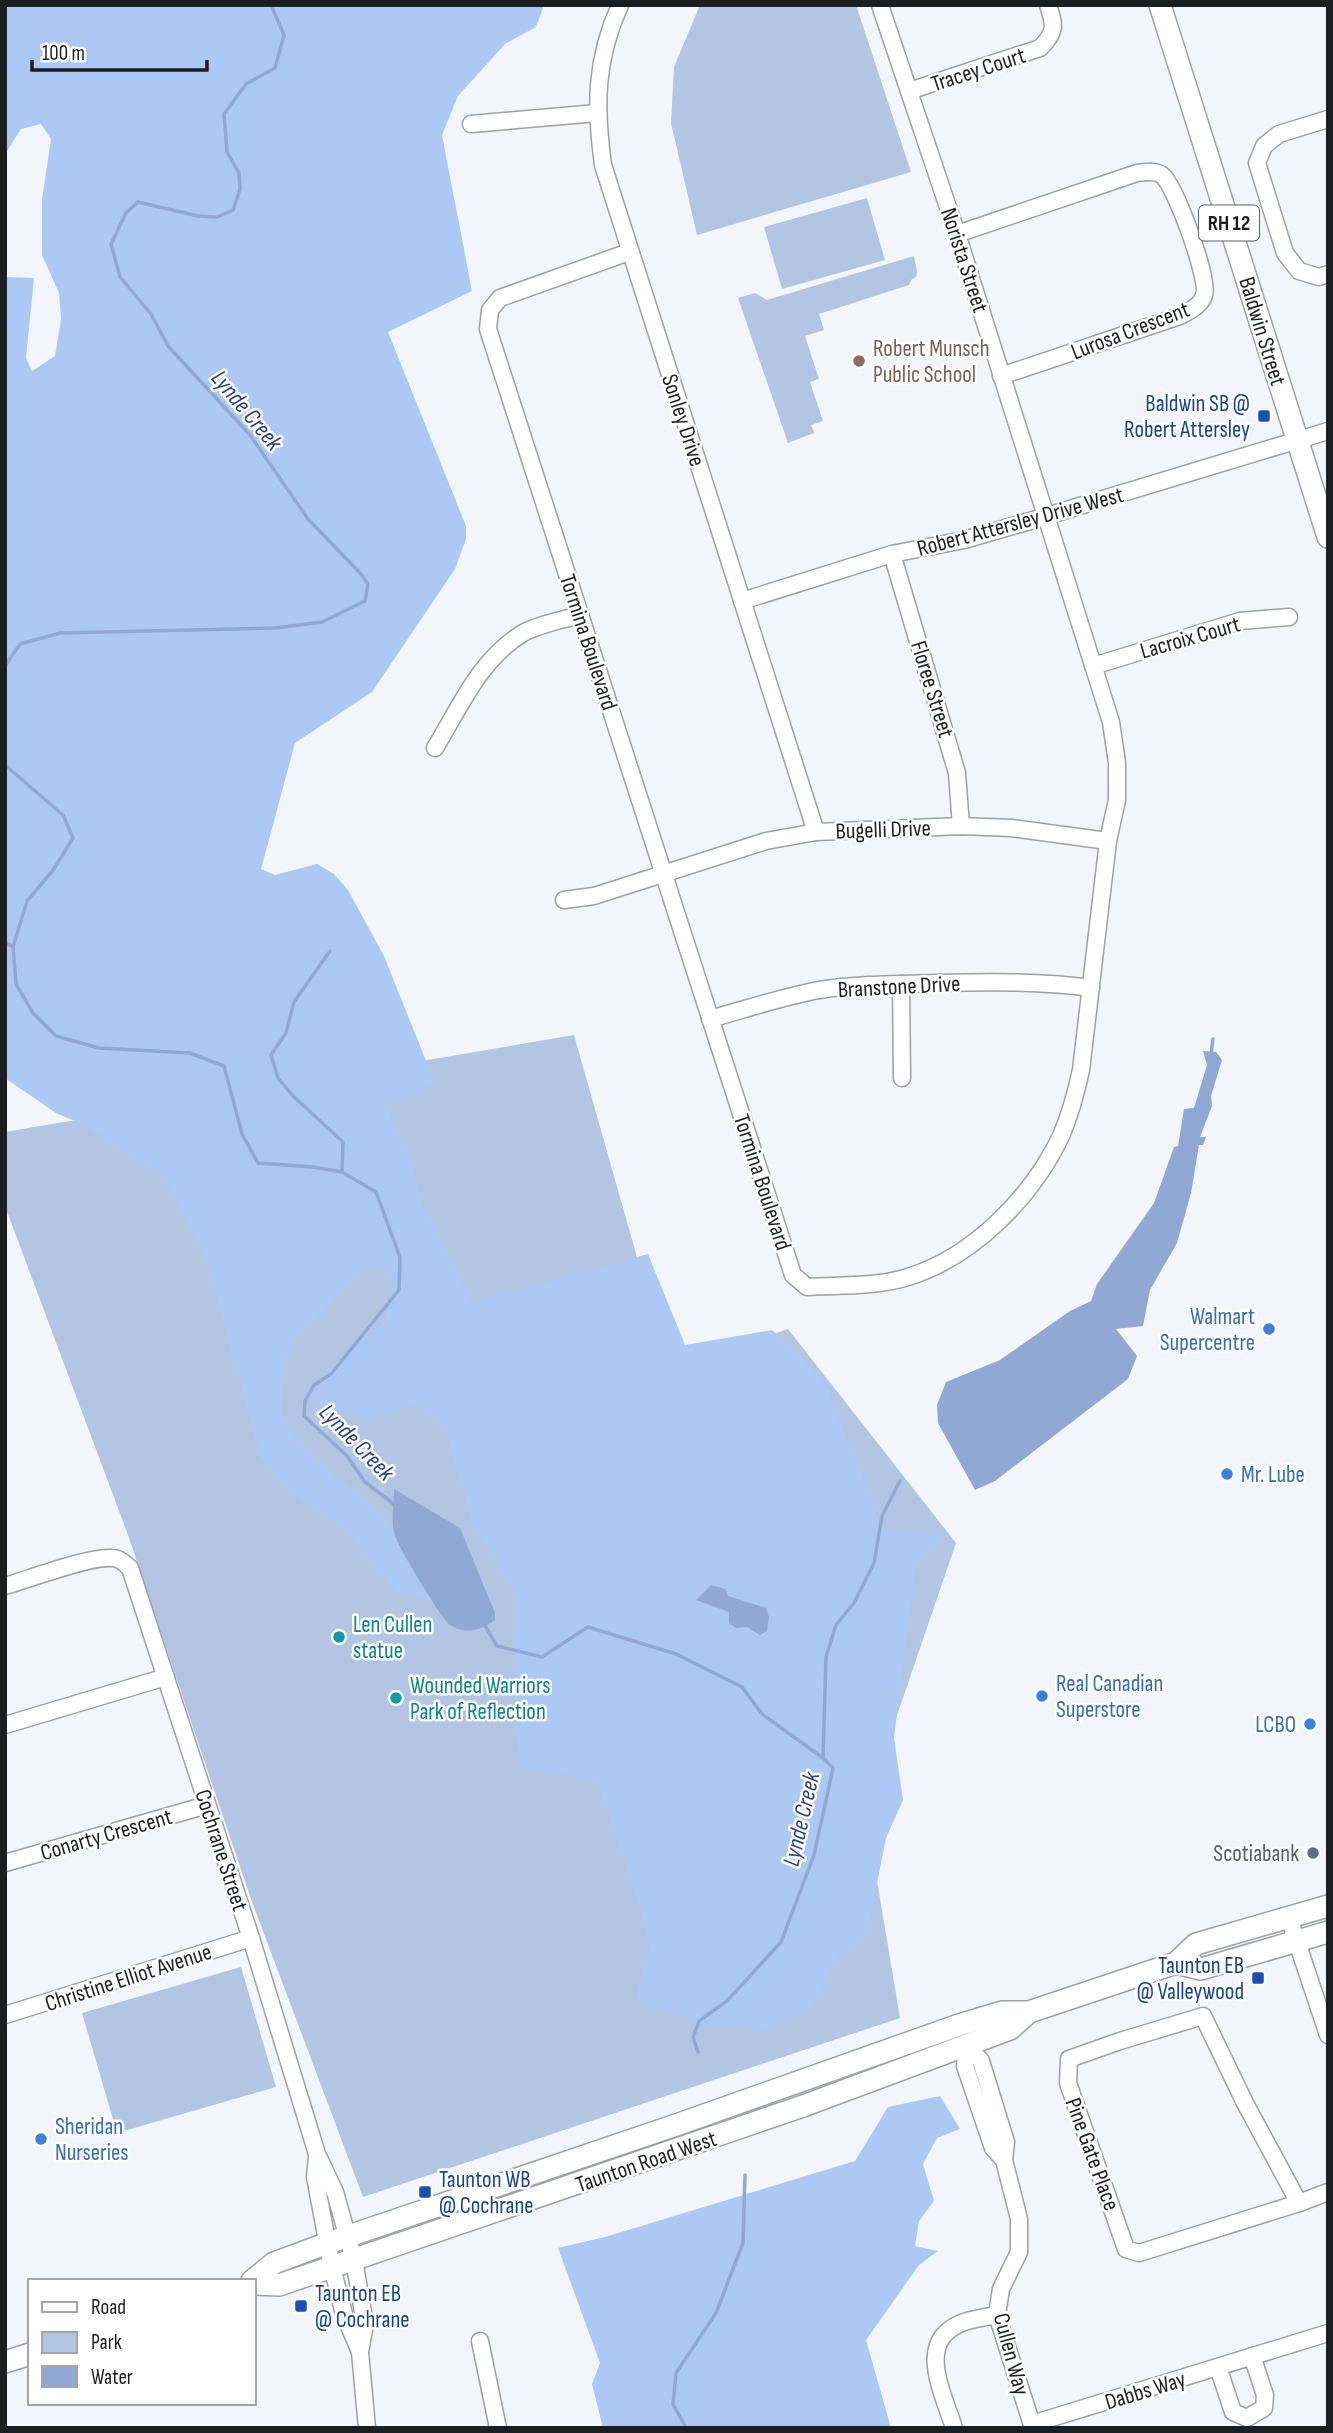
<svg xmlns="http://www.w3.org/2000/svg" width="1333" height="2433" viewBox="0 0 1333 2433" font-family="'Sofia Sans Condensed',sans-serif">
  <rect width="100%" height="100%" fill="#f2f5fa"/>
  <g fill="#b2c6e3">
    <polygon points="700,5 856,5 911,172 697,235 671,123 674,67"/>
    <polygon points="867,198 885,260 782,289 764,227"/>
    <polygon points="914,256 917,272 916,277 912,279 909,285 819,314 824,330 805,336 819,379 810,382 823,421 811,425 814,433 788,443 738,298 755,293 767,300"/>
    <polygon points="574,1035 669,1370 788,1329 956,1543 865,1809 900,2018 363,2197 252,1902 128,1535 5,1206 5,1132"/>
    <polygon points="241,1967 276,2087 117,2133 82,2013"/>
  </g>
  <g fill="#abc9f4">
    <polygon points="5,5 544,5 536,27 505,44 458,96 442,135 472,291 388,332 466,526 466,539 455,569 372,692 295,743 261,869 275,875 317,864 334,874 348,890 384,956 435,1083 385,1105 411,1160 423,1209 472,1302 648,1254 685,1345 772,1330 823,1380 884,1530 945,1536 916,1562 894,1738 903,1800 886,1838 867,1934 838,1957 813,2007 766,2031 709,2025 638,2001 637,1992 650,1945 637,1899 596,1779 521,1769 514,1717 517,1597 474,1528 444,1426 419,1404 368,1419 321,1405 313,1396 330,1370 384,1321 395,1285 381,1264 360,1269 326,1310 294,1339 285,1358 281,1417 304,1450 393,1525 395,1538 433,1600 398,1595 343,1528 295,1494 261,1459 207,1262 162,1174 124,1152 89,1127 56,1113 5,1078 5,277 34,278 26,358 32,371 55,356 61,319 59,293 42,255 42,200 51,139 41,124 21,129 5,154"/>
    <polygon points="940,2096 960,2129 937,2138 923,2164 934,2201 919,2221 915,2246 938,2251 919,2265 866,2340 891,2428 603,2428 592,2384 600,2363 558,2248 605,2237 855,2161 888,2107"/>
  </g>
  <g fill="#92a8d4">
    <polygon points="1203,1051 1216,1052 1222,1060 1211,1096 1212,1106 1200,1137 1206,1137 1203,1145 1199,1145 1191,1193 1177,1243 1150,1290 1143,1326 1116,1329 1137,1356 1128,1379 995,1481 975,1490 938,1423 937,1405 946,1382 1000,1360 1070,1311 1091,1301 1097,1284 1154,1203 1174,1147 1178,1146 1184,1109 1194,1108 1207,1065"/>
    <path d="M394 1489 460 1528 495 1613V1620C481 1630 466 1635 450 1625 441 1618 400 1550 396 1538 390 1524 394 1504 394 1489Z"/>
    <polygon points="711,1585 725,1589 728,1596 766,1608 769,1617 767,1631 760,1635 747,1627 736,1628 729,1623 729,1612 696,1600"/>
  </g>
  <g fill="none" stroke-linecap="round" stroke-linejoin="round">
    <g stroke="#92a8d4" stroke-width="3.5">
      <polyline points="5,666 20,644 60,633 275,628 322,622 365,601 368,584 361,574 308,519 250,435 168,346 151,314 120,277 111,244 126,213 138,202 198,216 217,217 233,210 240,189 239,173 227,152 224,114 246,84 275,68 284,35 271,5"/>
      <polyline points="5,765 63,815 73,838 54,869 27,901 13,947 16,984 33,1013 56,1036 99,1048 190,1053 224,1066 242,1134 258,1163 313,1167 342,1172 376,1192 400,1257 399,1290 331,1374 314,1385 305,1401 304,1416 347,1456 365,1482 395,1505"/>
      <polyline points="5,942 13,947"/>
      <polyline points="330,951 294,1002 286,1033 271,1055 278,1078 293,1096 343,1142 342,1172"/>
      <polyline points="1211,1054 1213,1039"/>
      <polyline points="484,1624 497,1646 542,1657 588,1627 676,1654 742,1687 762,1714 823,1758 833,1768 814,1855 781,1942 727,2001 699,2021 693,2037 698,2052"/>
      <polyline points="823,1758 826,1657 836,1625 854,1603 874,1563 882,1516 900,1481"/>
      <polyline points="686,2428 673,2404 676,2373 716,2313 743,2243 745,2175"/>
    </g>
    <defs>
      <g id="minor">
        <path d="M620 5C595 60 595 107 603 165L816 832"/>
        <path d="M909 91 1040 48C1056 32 1055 26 1048 5"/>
        <polyline points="1328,119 1279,134 1264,146 1257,163 1285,253 1299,271 1319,277 1328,274"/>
        <polyline points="471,124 597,113"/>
        <path d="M957 234 1137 173C1145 172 1155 170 1162 175 1175 185 1210 280 1204 295 1201 306 1189 311 1180 316L1001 376"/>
        <path d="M629 252 500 298 490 310 488 329 793 1275 807 1287C840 1285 876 1287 908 1277 973 1257 1032 1197 1061 1136 1070 1115 1076 1093 1081 1070L1108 841 1117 800V763L1111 722 957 234 880 5"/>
        <polyline points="892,554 957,773 961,826"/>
        <polyline points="742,601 892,554 964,540 1030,521 1328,431"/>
        <polyline points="1093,666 1240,621 1289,617"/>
        <path d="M435 748C460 707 480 659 523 633 540 624 562 620 580 615"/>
        <polyline points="564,900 594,896 766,841 816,832 961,826 1011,828 1108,841"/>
        <polyline points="901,984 902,1078"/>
        <path d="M710 1019C746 1009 782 997 819 990 857 984 898 984 936 983 989 982 1039 981 1091 988"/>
        <path d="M5 1586C29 1579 90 1556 111 1558 120 1558 124 1563 130 1568L251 1938 317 2154 335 2192 354 2260 365 2324 360 2352"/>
        <polyline points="5,1725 166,1677"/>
        <polyline points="5,1863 207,1805"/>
        <polyline points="1289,1918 1328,2035"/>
        <polyline points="5,2015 251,1938"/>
        <polygon points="1203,2016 1245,2103 1299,2203 1139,2253 1126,2249 1068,2083 1069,2059 1120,2041"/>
        <polyline points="967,2045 965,2066 993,2148 1004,2160 1019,2219 1019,2252 1001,2289 997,2315 1033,2428"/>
        <polyline points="967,2045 981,2061 1006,2142 1004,2160"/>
        <polyline points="317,2157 315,2177 332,2267 344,2314 360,2352 367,2428"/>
        <polyline points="1299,2203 1328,2192"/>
        <polyline points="480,2341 498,2428"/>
        <polyline points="1218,2367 1233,2412 1247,2418 1264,2408 1265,2395 1252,2356"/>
        <polyline points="1032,2424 1328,2333"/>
        <path d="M954 2428C943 2392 914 2340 964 2322 974 2319 986 2317 997 2315"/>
      </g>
      <g id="major">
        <polyline points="1160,5 1328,537"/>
        <polyline points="1176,1963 1201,1969 1328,1932"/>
        <polyline points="252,2281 274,2263 328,2243 679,2124 959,2025 1002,2012 1029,2012 1176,1963 1196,1944 1328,1906"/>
        <polyline points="254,2284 279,2285 803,2106 1010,2029 1029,2012"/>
        <polyline points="5,2362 30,2354"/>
      </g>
    </defs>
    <use href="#minor" stroke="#9da0a4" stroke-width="19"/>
    <use href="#major" stroke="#9da0a4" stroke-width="24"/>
    <use href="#minor" stroke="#fff" stroke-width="16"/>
    <use href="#major" stroke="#fff" stroke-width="21"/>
  </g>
  <circle fill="#8d6e63" stroke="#fff" stroke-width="2.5" cx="859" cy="361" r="7"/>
  <g fill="#1a4fb4" stroke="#fff" stroke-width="2.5">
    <rect x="1257" y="409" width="14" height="14" rx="3.5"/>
    <rect x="1251" y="1971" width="14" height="14" rx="3.5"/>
    <rect x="418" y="2185" width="14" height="14" rx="3.5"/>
    <rect x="294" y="2299" width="14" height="14" rx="3.5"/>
  </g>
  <g fill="#3f7fe0" stroke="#fff" stroke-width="2.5">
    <circle cx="1269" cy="1329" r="7"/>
    <circle cx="1227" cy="1474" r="7"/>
    <circle cx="1042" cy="1696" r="7"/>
    <circle cx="1310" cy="1724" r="7"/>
    <circle cx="41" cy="2139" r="7"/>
  </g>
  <g fill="#0f9aa8" stroke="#fff" stroke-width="2.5">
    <circle cx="339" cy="1637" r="7"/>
    <circle cx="396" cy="1698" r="7"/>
  </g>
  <circle fill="#5c6f8a" stroke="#fff" stroke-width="2.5" cx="1313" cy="1853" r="7"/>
  <g text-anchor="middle" stroke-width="5" stroke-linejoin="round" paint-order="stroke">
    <rect fill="#fff" stroke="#616262" stroke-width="2" x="1199" y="205.5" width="60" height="35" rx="5"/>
    <g font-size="21" font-weight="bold" fill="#1d1e1f">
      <text x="1229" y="230">RH 12</text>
    </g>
    <g font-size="23" fill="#1d1e1f" stroke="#fff">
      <text transform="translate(978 69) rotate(-18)" y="8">Tracey Court</text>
      <text transform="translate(965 260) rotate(72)" y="8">Norista Street</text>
      <text transform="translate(1130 330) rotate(-21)" y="8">Lurosa Crescent</text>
      <text transform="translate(1263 331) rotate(73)" y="8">Baldwin Street</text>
      <text transform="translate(684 420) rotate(72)" y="8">Sonley Drive</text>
      <text transform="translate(1020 521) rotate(-15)" y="8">Robert Attersley Drive West</text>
      <text transform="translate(1190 637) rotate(-16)" y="8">Lacroix Court</text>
      <text transform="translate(589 642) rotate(72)" y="8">Tormina Boulevard</text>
      <text transform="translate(933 689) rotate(73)" y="8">Floree Street</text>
      <text transform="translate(883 829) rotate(-2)" y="8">Bugelli Drive</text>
      <text transform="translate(899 986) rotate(-3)" y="8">Branstone Drive</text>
      <text transform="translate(763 1182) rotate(72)" y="8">Tormina Boulevard</text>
      <text transform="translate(106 1834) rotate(-16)" y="8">Conarty Crescent</text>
      <text transform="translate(222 1850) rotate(72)" y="8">Cochrane Street</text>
      <text transform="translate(128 1977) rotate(-18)" y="8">Christine Elliot Avenue</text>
      <text transform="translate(1093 2154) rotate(70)" y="8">Pine Gate Place</text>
      <text transform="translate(646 2161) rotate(-19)" y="8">Taunton Road West</text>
      <text transform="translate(1012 2354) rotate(75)" y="8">Cullen Way</text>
      <text transform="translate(1145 2390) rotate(-17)" y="8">Dabbs Way</text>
    </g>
    <g font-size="23" fill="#785e54" stroke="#fff" text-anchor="start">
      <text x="873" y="356">Robert Munsch<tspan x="873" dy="26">Public School</tspan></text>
    </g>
    <g font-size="23" fill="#164399" stroke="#fff" text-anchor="end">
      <text x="1250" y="411">Baldwin SB @<tspan x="1250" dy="26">Robert Attersley</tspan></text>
      <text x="1244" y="1973">Taunton EB<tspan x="1244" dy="26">@ Valleywood</tspan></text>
      <text x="439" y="2187" text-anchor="start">Taunton WB<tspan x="439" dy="26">@ Cochrane</tspan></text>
      <text x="315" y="2301" text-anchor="start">Taunton EB<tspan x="315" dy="26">@ Cochrane</tspan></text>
    </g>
    <g font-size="23" fill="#366cbe" stroke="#fff" text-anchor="start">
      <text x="1255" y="1324" text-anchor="end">Walmart<tspan x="1255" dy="26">Supercentre</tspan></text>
      <text x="1241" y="1482">Mr. Lube</text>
      <text x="1056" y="1691">Real Canadian<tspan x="1056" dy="26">Superstore</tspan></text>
      <text x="1296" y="1732" text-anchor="end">LCBO</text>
      <text x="55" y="2134">Sheridan<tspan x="55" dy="26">Nurseries</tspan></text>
    </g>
    <g font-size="23" fill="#0d838f" stroke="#fff" text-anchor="start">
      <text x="353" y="1632">Len Cullen<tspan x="353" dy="26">statue</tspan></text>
      <text x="410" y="1693">Wounded Warriors<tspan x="410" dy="26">Park of Reflection</tspan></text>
    </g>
    <g font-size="23" fill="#4e5e75" stroke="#fff" text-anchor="end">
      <text x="1299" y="1861">Scotiabank</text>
    </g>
    <g font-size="24" font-style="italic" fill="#2b447c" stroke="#fff">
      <text transform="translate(247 410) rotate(50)" y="8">Lynde Creek</text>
      <text transform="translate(357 1442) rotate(46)" y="8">Lynde Creek</text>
      <text transform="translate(801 1819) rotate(-77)" y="8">Lynde Creek</text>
    </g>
  </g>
  <rect width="1333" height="2433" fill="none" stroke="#1d1e1f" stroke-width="14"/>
  <rect x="28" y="2279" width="228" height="126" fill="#ffffff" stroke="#a5a5a5" stroke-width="2"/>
  <rect x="42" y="2302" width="35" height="10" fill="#ffffff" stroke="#a5a5a5" stroke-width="2"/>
  <text x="91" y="2314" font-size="21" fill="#1d1e1f">Road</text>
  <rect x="42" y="2332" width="35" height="21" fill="#b2c6e3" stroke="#a5a5a5" stroke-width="2"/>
  <text x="91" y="2349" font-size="21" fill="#1d1e1f">Park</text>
  <rect x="42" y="2366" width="35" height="21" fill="#92a8d4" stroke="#a5a5a5" stroke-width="2"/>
  <text x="91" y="2384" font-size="21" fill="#1d1e1f">Water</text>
  <path d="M32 60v10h175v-10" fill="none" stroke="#1d1e1f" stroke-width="3.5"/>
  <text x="42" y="60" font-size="21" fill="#1d1e1f" stroke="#ffffff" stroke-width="5" paint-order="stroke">100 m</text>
</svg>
